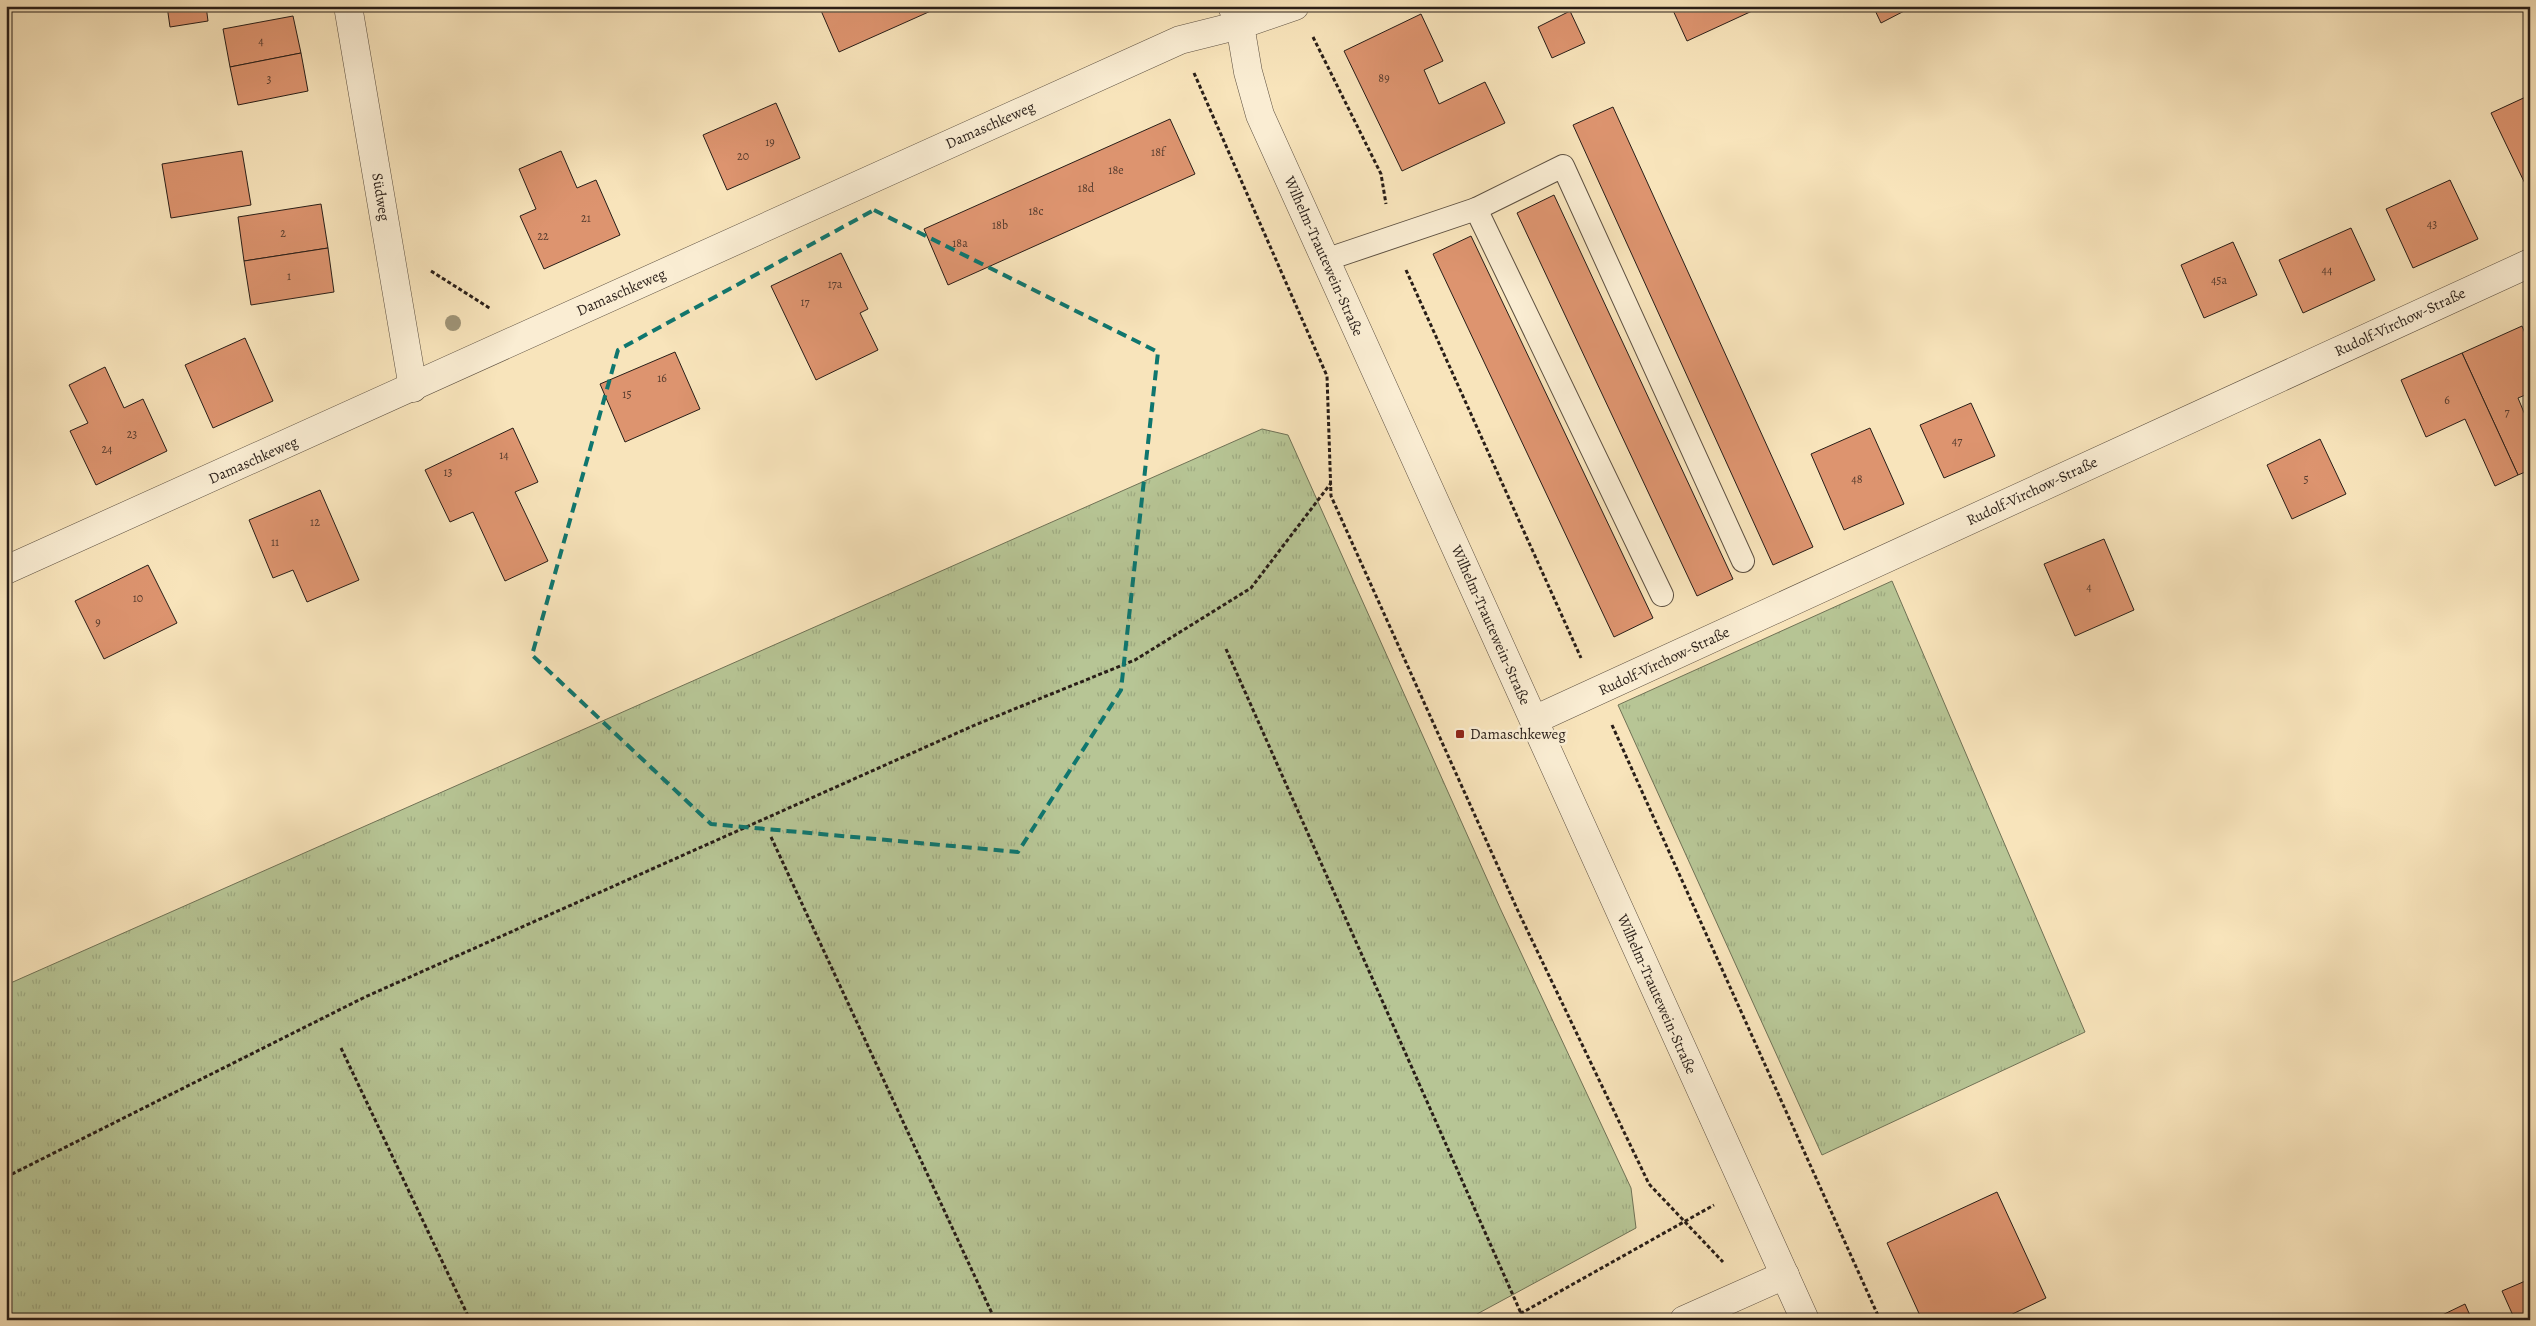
<svg xmlns="http://www.w3.org/2000/svg" width="2536" height="1326" viewBox="0 0 2536 1326" font-family="Alegreya,serif">
  <defs>
    <pattern id="grass-tufts" width="24" height="20" patternUnits="userSpaceOnUse" patternTransform="scale(1.25)"><rect width="24" height="20" fill="#b7c595"/><path d="M3 7l-1-3M5 7V3M7 7l1-3M15 17l-1-3M17 17v-4M19 17l1-3" fill="none" stroke="#9da980"/></pattern>
  </defs>
  <rect width="100%" height="100%" fill="#f8e4bb"/>
  <filter id="stains"><feTurbulence type="fractalNoise" baseFrequency=".004" numOctaves="4"/><feColorMatrix values="0 0 0 0 .2 0 0 0 0 .09 0 0 0 0 .02 0 0 0 .5 -.17"/></filter>
  <radialGradient id="worn" r=".72"><stop offset=".6" stop-color="#630" stop-opacity="0"/><stop offset="1" stop-color="#630" stop-opacity=".3"/></radialGradient>
  <g fill="url(#grass-tufts)" stroke="#707256">
    <polygon points="1262,429 1288,435 1500,908 1631,1188 1636,1228 1466,1320 6,1320 6,985"/>
    <polygon points="1892,581 2085,1032 1822,1155 1618,705"/>
  </g>
  <g fill="#dd946f" stroke="#291e18">
    <polygon points="167,6 206,6 208,21 170,27"/>
    <polygon points="819,6 942,6 839,52"/>
    <polygon points="1671,6 1763,6 1687,41"/>
    <polygon points="1873,6 1909,6 1910,8 1881,23"/>
    <polygon points="1570,11 1585,43 1552,58 1538,27"/>
    <polygon points="1421,14 1443,61 1424,70 1439,104 1485,82 1505,123 1402,171 1344,51"/>
    <polygon points="293,16 301,53 230,67 223,29"/>
    <polygon points="301,53 308,91 238,105 230,67"/>
    <polygon points="2530,95 2530,194 2491,113"/>
    <polygon points="776,103 800,158 727,190 703,135"/>
    <polygon points="1613,107 1813,547 1773,565 1573,125"/>
    <polygon points="1170,119 1195,174 948,285 924,229"/>
    <polygon points="242,151 251,205 171,218 162,164"/>
    <polygon points="561,151 577,188 596,180 620,235 544,269 520,216 536,209 519,169"/>
    <polygon points="2450,180 2478,239 2413,268 2386,209"/>
    <polygon points="1554,195 1733,579 1697,596 1517,213"/>
    <polygon points="321,204 328,248 244,261 238,217"/>
    <polygon points="2351,228 2375,280 2303,313 2279,260"/>
    <polygon points="1471,236 1653,618 1614,637 1433,254"/>
    <polygon points="2233,242 2257,295 2204,318 2181,265"/>
    <polygon points="328,248 334,292 251,305 244,261"/>
    <polygon points="841,253 868,309 860,313 878,350 816,380 771,286"/>
    <polygon points="2522,326 2530,345 2530,393 2518,398 2530,427 2530,470 2518,475 2462,353"/>
    <polygon points="245,338 273,401 213,428 185,365"/>
    <polygon points="675,352 700,409 625,442 600,384"/>
    <polygon points="2462,353 2518,475 2495,486 2465,419 2426,437 2401,380"/>
    <polygon points="105,367 124,408 143,399 167,451 96,485 70,431 88,423 69,385"/>
    <polygon points="1971,403 1995,456 1944,478 1920,425"/>
    <polygon points="513,428 538,482 515,492 548,561 505,581 473,512 450,522 425,470"/>
    <polygon points="1870,428 1904,504 1844,530 1811,454"/>
    <polygon points="2320,439 2346,494 2292,519 2267,465"/>
    <polygon points="320,490 359,580 307,602 293,570 273,578 249,520"/>
    <polygon points="2104,539 2134,610 2075,636 2044,564"/>
    <polygon points="148,565 177,623 104,659 75,601"/>
    <polygon points="1997,1192 2046,1298 2000,1320 1922,1320 1887,1243"/>
    <polygon points="2530,1279 2530,1320 2515,1320 2502,1291"/>
    <polygon points="2465,1304 2472,1320 2432,1320"/>
  </g>
  <g fill="none" stroke-linecap="round" stroke-linejoin="round">
    <defs>
      <g id="lane">
        <polyline points="1476,209 1662,595"/>
        <polyline points="1325,260 1476,209 1563,166 1743,561"/>
      </g>
      <g id="street">
        <polyline points="348,6 413,388"/>
        <polyline points="1232,6 1240,25 1248,72 1260,115 1805,1320"/>
        <polyline points="6,570 1180,40 1240,25 1295,6"/>
        <polyline points="1534,720 2530,263"/>
        <polyline points="1684,1320 1785,1275"/>
      </g>
    </defs>
    <use href="#lane" stroke="#5d5041" stroke-width="24"/>
    <use href="#street" stroke="#5d5041" stroke-width="29"/>
    <g stroke="#291e18" stroke-width="3" stroke-dasharray="4 2.5" stroke-linecap="butt">
      <polyline points="1313,37 1381,174 1386,204"/>
      <polyline points="1194,73 1327,376 1331,496 1518,911 1649,1184 1723,1262"/>
      <polyline points="1406,270 1581,658"/>
      <polyline points="431,271 491,309"/>
      <polyline points="1226,649 1524,1320"/>
      <polyline points="1612,725 1880,1320"/>
      <polyline points="771,837 995,1320"/>
      <polyline points="341,1048 470,1320"/>
      <polyline points="6,1177 365,997 975,725 1135,660 1251,588 1331,483"/>
      <polyline points="1509,1320 1714,1205"/>
    </g>
    <use href="#lane" stroke="#faedd3" stroke-width="22"/>
    <use href="#street" stroke="#faedd3" stroke-width="28"/>
  </g>
  <circle fill="#9e9376" cx="453" cy="323" r="8"/>
  <path fill="none" stroke="#0f766e" stroke-width="4" stroke-dasharray="10 6" stroke-linejoin="round" d="M874 210 1158 352 1121 690 1018 852 711 824 532 655 618 350Z"/>
  <rect fill="#8f2418" stroke="#faedd3" stroke-width="2" x="1455" y="729" width="10" height="10" rx="2.5"/>
  <g text-anchor="middle" stroke-width="5" stroke-linejoin="round" paint-order="stroke">
    <g font-size="12" fill="#563c2e">
      <text x="261" y="45">4</text>
      <text x="1384" y="82">89</text>
      <text x="269" y="83">3</text>
      <text x="770" y="146">19</text>
      <text x="1158" y="156">18f</text>
      <text x="743" y="160">20</text>
      <text x="1116" y="174">18e</text>
      <text x="1086" y="192">18d</text>
      <text x="1036" y="215">18c</text>
      <text x="586" y="222">21</text>
      <text x="2432" y="228">43</text>
      <text x="1000" y="229">18b</text>
      <text x="283" y="237">2</text>
      <text x="543" y="240">22</text>
      <text x="960" y="247">18a</text>
      <text x="2327" y="274">44</text>
      <text x="289" y="280">1</text>
      <text x="2219" y="284">45a</text>
      <text x="835" y="288">17a</text>
      <text x="805" y="306">17</text>
      <text x="662" y="382">16</text>
      <text x="627" y="398">15</text>
      <text x="2447" y="404">6</text>
      <text x="2507" y="416">7</text>
      <text x="132" y="438">23</text>
      <text x="1957" y="445">47</text>
      <text x="107" y="453">24</text>
      <text x="504" y="459">14</text>
      <text x="448" y="476">13</text>
      <text x="1857" y="483">48</text>
      <text x="2306" y="483">5</text>
      <text x="315" y="526">12</text>
      <text x="275" y="546">11</text>
      <text x="2089" y="591">4</text>
      <text x="138" y="602">10</text>
      <text x="98" y="626">9</text>
    </g>
    <g font-size="15" fill="#291e18" stroke="#faedd3">
      <text transform="translate(990 125) rotate(-24)" y="5">Damaschkeweg</text>
      <text transform="translate(381 197) rotate(81)" y="5">Südweg</text>
      <text transform="translate(1324 256) rotate(66)" y="5">Wilhelm-Trautewein-Straße</text>
      <text transform="translate(621 292) rotate(-24)" y="5">Damaschkeweg</text>
      <text transform="translate(2400 322) rotate(-25)" y="5">Rudolf-Virchow-Straße</text>
      <text transform="translate(253 460) rotate(-24)" y="5">Damaschkeweg</text>
      <text transform="translate(2032 491) rotate(-25)" y="5">Rudolf-Virchow-Straße</text>
      <text transform="translate(1491 625) rotate(66)" y="5">Wilhelm-Trautewein-Straße</text>
      <text transform="translate(1664 661) rotate(-25)" y="5">Rudolf-Virchow-Straße</text>
      <text transform="translate(1657 994) rotate(66)" y="5">Wilhelm-Trautewein-Straße</text>
    </g>
    <g font-size="15" fill="#291e18" stroke="#faedd3" text-anchor="start">
      <text x="1470" y="739">Damaschkeweg</text>
    </g>
  </g>
  <rect width="2536" height="1326" fill="none" stroke="#f8e4bb" stroke-width="25"/>
  <rect x="8" y="8" width="2521" height="1311" fill="none" stroke="#291e18" stroke-width="2.5"/>
  <rect x="12" y="12" width="2511" height="1301" fill="none" stroke="#291e18"/>
  <rect width="100%" height="100%" filter="url(#stains)"/>
  <rect width="100%" height="100%" fill="url(#worn)"/>
</svg>
